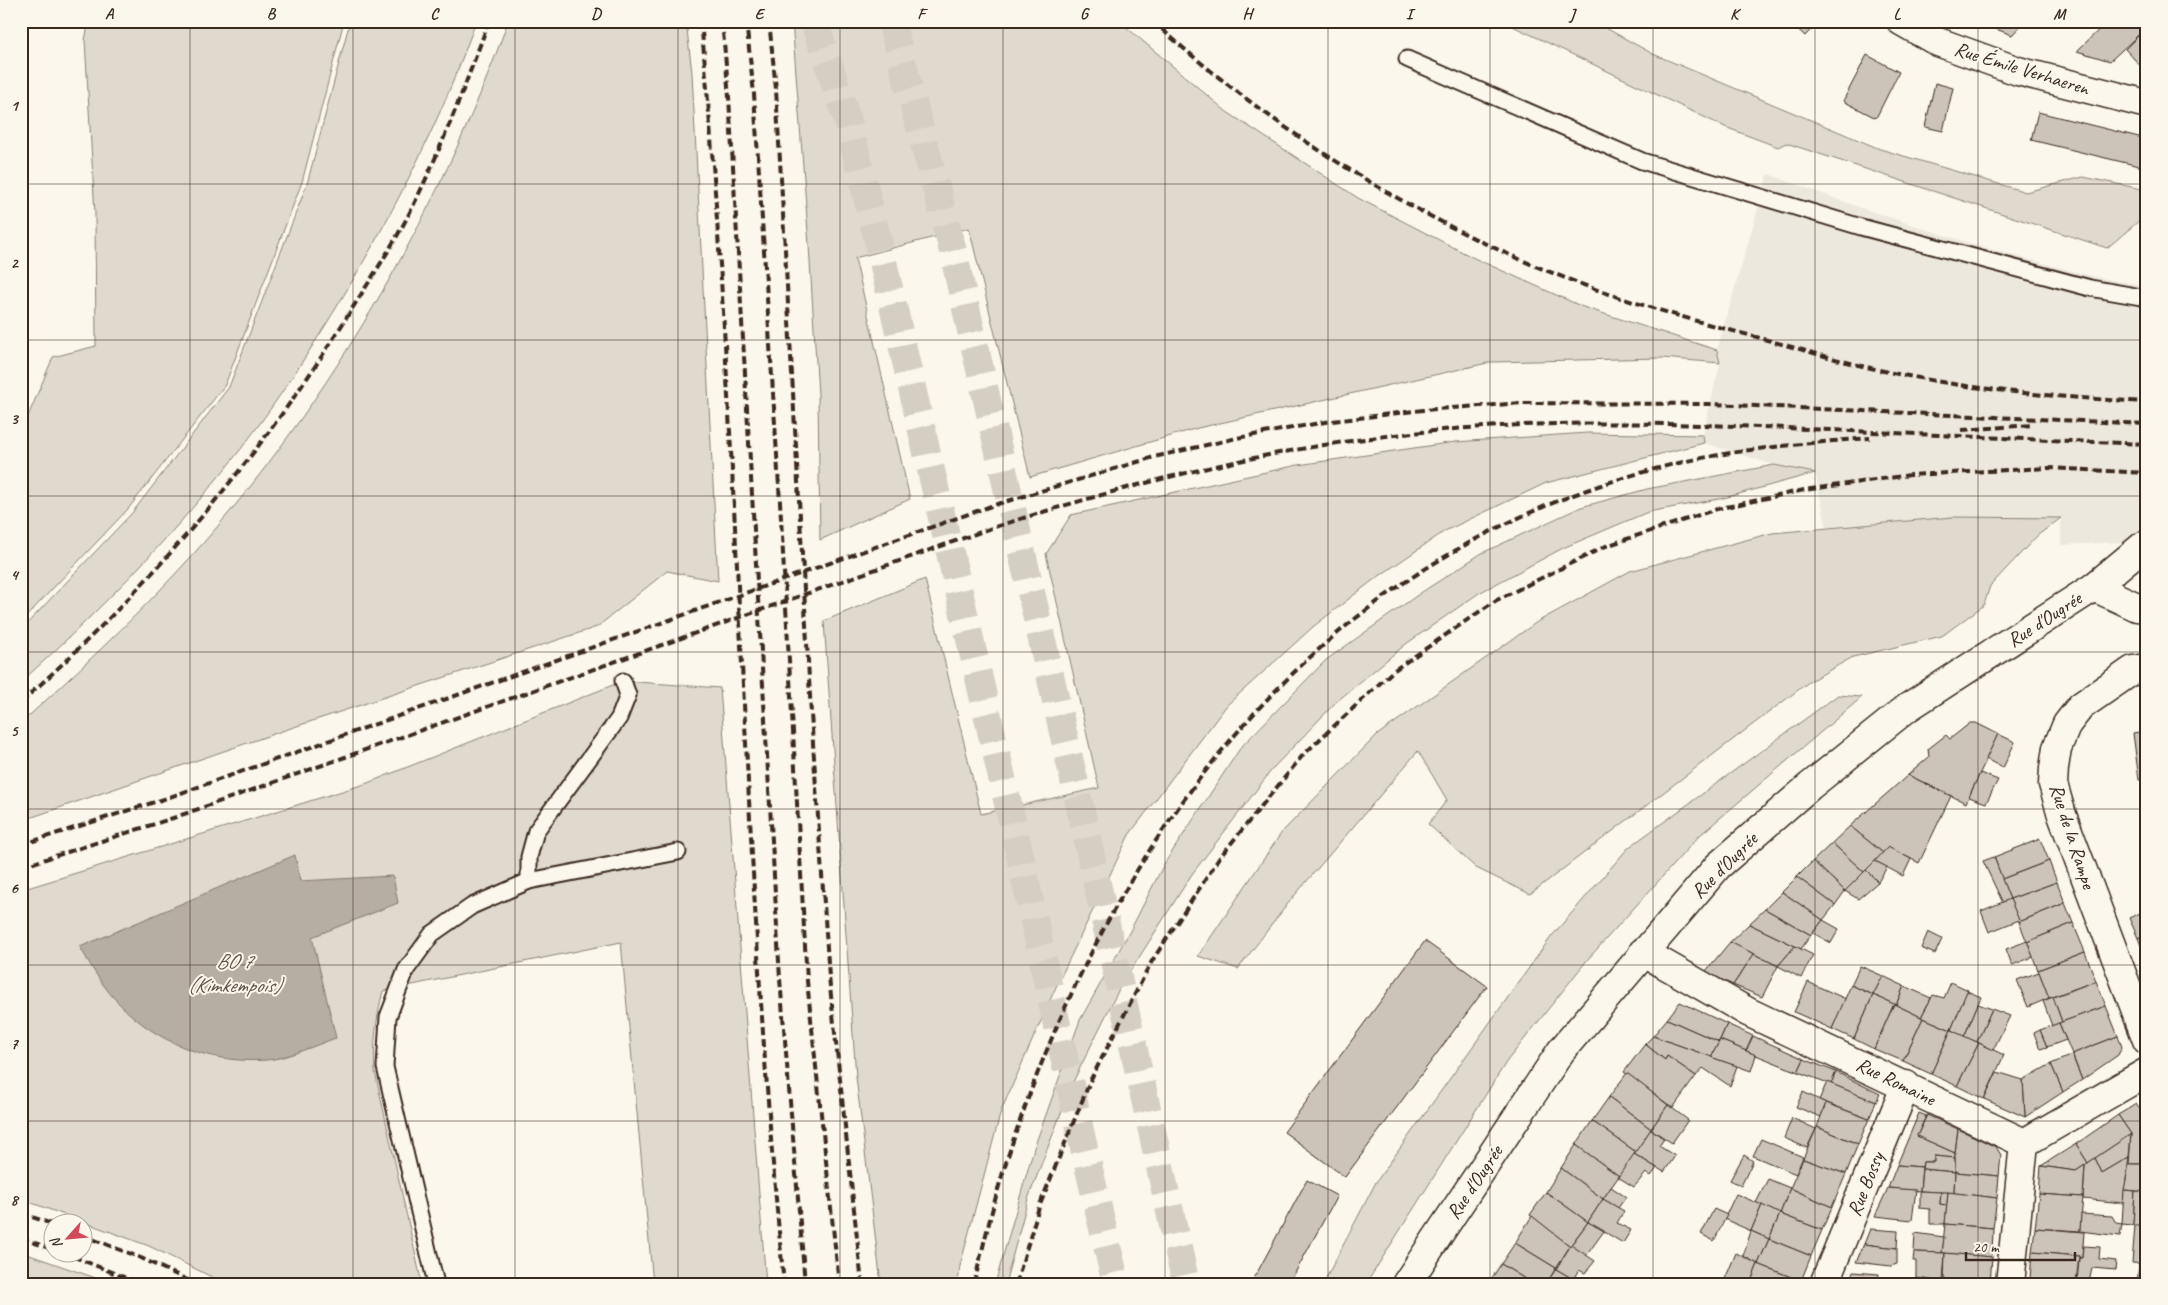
<svg xmlns="http://www.w3.org/2000/svg" width="2168" height="1305" viewBox="0 0 2168 1305" font-family="Caveat,sans-serif">
  <rect width="100%" height="100%" fill="#fbf7ec"/>
  <filter id="ink" filterUnits="userSpaceOnUse"><feTurbulence type="fractalNoise" baseFrequency=".02" numOctaves="2"/><feDisplacementMap in="SourceGraphic" scale="10" xChannelSelector="R" yChannelSelector="G"/><feConvolveMatrix kernelMatrix="1 2 1 2 8 2 1 2 1" color-interpolation-filters="sRGB"/></filter>
  <g filter="url(#ink)">
    <polygon fill="#ede8dd" points="1768,174 1867,210 1972,244 2095,277 2147,286 2147,541 2061,545 2061,518 1953,517 1827,528 1815,473 1774,465 1704,443 1703,435 1720,363 1717,350"/>
    <g fill="#dfd9ce" stroke="#8d8276">
      <polygon points="89,21 344,21 302,182 225,385 128,509 21,622 21,433 53,357 96,346 95,214 85,40"/>
      <path d="M350 21H476C440 124 390 220 333 313 301 365 267 417 229 464 166 543 96 614 21 682V630L132 513 229 387 307 184Z"/>
      <path d="M508 21H686L692 73 718 581 667 571 597 627 285 730 21 821V723C75 674 128 625 177 572 318 421 440 215 508 21Z"/>
      <polygon points="792,21 1119,21 1227,112 1358,198 1474,258 1583,307 1717,350 1720,363 1662,358 1492,362 1198,428 1030,477 969,228 855,258 910,499 820,540 818,395 809,245"/>
      <polygon points="1502,21 1593,21 1653,54 1880,149 2026,192 2083,177 2147,190 2147,214 2107,248 1786,143 1778,147 1725,127"/>
      <polygon points="1587,433 1703,435 1704,443 1546,483 1445,531 1372,581 1314,626 1227,705 1129,835 1055,989 1001,1111 960,1266 958,1284 881,1284 856,1077 824,621 925,579 981,814 1099,788 1046,554 1071,515 1298,465 1455,442"/>
      <polygon points="1774,465 1815,473 1724,498 1648,512 1563,548 1479,593 1406,644 1336,702 1274,767 1192,874 1119,989 1073,1082 1028,1199 1005,1284 995,1284 1034,1148 1080,1020 1130,931 1164,864 1241,747 1326,660 1419,594 1482,553 1581,507 1647,489"/>
      <polygon points="1953,517 2061,518 2038,535 1990,586 1984,605 1942,636 1853,657 1810,681 1530,894 1476,868 1428,824 1447,800 1418,751 1289,902 1238,969 1198,956 1282,832 1377,735 1537,622 1630,571 1772,533"/>
      <path d="M623 681 720 688 766 1284H653L621 942 383 991C376 1019 373 1044 375 1072L422 1284H226L149 1246 21 1199V890L365 784Z"/>
      <polygon points="1838,695 1862,697 1699,836 1588,959 1507,1061 1366,1284 1323,1284 1376,1182 1551,937 1628,848"/>
      <polygon points="21,1252 113,1284 21,1284"/>
    </g>
    <path fill="#b6aea2" stroke="#85796d" d="M295 855 300 881 393 876 398 903 312 937 336 1038C318 1044 285 1059 267 1060 202 1065 140 1036 102 983 94 972 87 959 80 947Z"/>
    <g fill="#ccc4b9" stroke="#3b2a1e">
      <polygon points="1789,21 1819,21 1805,36"/>
      <polygon points="1974,21 2025,21 2012,35"/>
      <polygon points="2091,21 2108,21 2099,30"/>
      <polygon points="2108,21 2147,21 2147,27 2110,61 2077,51"/>
      <polygon points="2147,27 2147,69 2145,71 2125,49"/>
      <polygon points="1867,55 1899,72 1876,118 1843,101"/>
      <polygon points="1935,83 1953,88 1943,131 1925,127"/>
      <polygon points="2038,112 2147,139 2147,168 2031,140"/>
      <polygon points="1970,723 1976,723 1998,734 1966,803 1908,775 1929,757 1928,749 1946,735 1950,739"/>
      <polygon points="2147,731 2147,780 2139,780 2133,733"/>
      <polygon points="1998,734 2015,742 2003,768 1986,759"/>
      <polygon points="1980,773 1998,780 1986,803 1969,797"/>
      <polygon points="1908,775 1951,796 1919,863 1888,847 1883,853 1850,826"/>
      <polygon points="1850,826 1883,853 1864,872 1832,843"/>
      <polygon points="2040,839 2049,861 2002,879 1994,857"/>
      <polygon points="1832,843 1864,872 1845,891 1813,861"/>
      <polygon points="1888,847 1911,859 1903,876 1875,861"/>
      <polygon points="1994,857 2010,899 2003,903 1983,861"/>
      <polygon points="1813,861 1845,891 1835,905 1797,877"/>
      <polygon points="1875,861 1887,867 1878,882 1866,870"/>
      <polygon points="2049,861 2057,882 2010,899 2002,879"/>
      <polygon points="1866,870 1878,882 1858,899 1845,891"/>
      <polygon points="1797,877 1835,905 1823,920 1782,892"/>
      <polygon points="2057,882 2065,903 2019,922 2010,899"/>
      <polygon points="1782,892 1823,920 1811,935 1765,909"/>
      <polygon points="2010,899 2019,920 1989,932 1981,911"/>
      <polygon points="2065,903 2073,923 2027,942 2019,922"/>
      <polygon points="1765,909 1811,935 1801,949 1749,924"/>
      <polygon points="2147,910 2147,934 2138,938 2129,918"/>
      <polygon points="1823,920 1839,929 1831,943 1813,933"/>
      <polygon points="2073,923 2085,952 2038,970 2027,942"/>
      <polygon points="1749,924 1795,946 1778,966 1730,942"/>
      <polygon points="1928,932 1942,939 1935,954 1921,948"/>
      <polygon points="2147,934 2147,958 2146,958 2138,938"/>
      <polygon points="1425,941 1487,986 1345,1177 1284,1132"/>
      <polygon points="2027,941 2033,957 2012,965 2006,949"/>
      <polygon points="1730,942 1754,954 1733,985 1705,972"/>
      <polygon points="1795,946 1813,955 1801,978 1778,966"/>
      <polygon points="2085,952 2096,981 2049,998 2038,970"/>
      <polygon points="1754,954 1778,966 1762,997 1733,985"/>
      <polygon points="1860,966 1883,976 1873,995 1851,985"/>
      <polygon points="2039,972 2049,998 2028,1007 2017,980"/>
      <polygon points="1883,976 1904,986 1896,1005 1873,995"/>
      <polygon points="2096,981 2106,1006 2062,1022 2053,997"/>
      <polygon points="1808,982 1846,999 1832,1029 1794,1012"/>
      <polygon points="1951,982 1968,990 1951,1030 1921,1017 1933,995 1944,998"/>
      <polygon points="1851,985 1873,995 1854,1039 1832,1029"/>
      <polygon points="1904,986 1931,998 1921,1017 1896,1005"/>
      <polygon points="1967,991 1981,997 1964,1037 1951,1030"/>
      <polygon points="1873,995 1894,1004 1874,1049 1854,1039"/>
      <polygon points="2053,997 2062,1022 2052,1026 2043,1001"/>
      <polygon points="1680,1002 1727,1024 1719,1042 1667,1019"/>
      <polygon points="1894,1004 1923,1018 1903,1061 1874,1049"/>
      <polygon points="1978,1004 1992,1009 1977,1042 1964,1037"/>
      <polygon points="2106,1006 2118,1036 2072,1054 2059,1023"/>
      <polygon points="1992,1009 2010,1016 1993,1050 1977,1042"/>
      <polygon points="1923,1018 1951,1030 1931,1074 1903,1061"/>
      <polygon points="1667,1019 1719,1042 1711,1057 1653,1036"/>
      <polygon points="2059,1023 2066,1040 2047,1047 2040,1030"/>
      <polygon points="1727,1024 1753,1036 1746,1051 1720,1040"/>
      <polygon points="1951,1030 1979,1043 1957,1086 1931,1074"/>
      <polygon points="2040,1030 2047,1047 2040,1049 2034,1033"/>
      <polygon points="1653,1036 1737,1066 1730,1086 1703,1068 1696,1076 1667,1056 1665,1060 1645,1044"/>
      <polygon points="1753,1036 1804,1059 1798,1072 1746,1051"/>
      <polygon points="2118,1036 2122,1047 2118,1055 2082,1080 2072,1054"/>
      <polygon points="1720,1040 1756,1055 1751,1071 1711,1057"/>
      <polygon points="1979,1043 2004,1055 1984,1099 1957,1086"/>
      <polygon points="1645,1044 1665,1060 1667,1056 1696,1076 1673,1108 1624,1072"/>
      <polygon points="2072,1055 2082,1080 2063,1092 2051,1064"/>
      <polygon points="1804,1059 1836,1072 1831,1084 1798,1072"/>
      <polygon points="2051,1064 2063,1092 2025,1117 2023,1080"/>
      <polygon points="1836,1072 1880,1094 1876,1102 1831,1084"/>
      <polygon points="1997,1072 2023,1080 2025,1117 1984,1099"/>
      <polygon points="1627,1073 1668,1105 1651,1129 1609,1097"/>
      <polygon points="1827,1082 1876,1102 1869,1119 1819,1100"/>
      <polygon points="1803,1092 1826,1103 1821,1117 1796,1107"/>
      <polygon points="1609,1097 1651,1129 1636,1152 1592,1121"/>
      <polygon points="1826,1103 1869,1119 1858,1144 1817,1127"/>
      <polygon points="2136,1104 2147,1120 2147,1164 2129,1164 2131,1134 2118,1115"/>
      <polygon points="1668,1105 1688,1120 1672,1143 1651,1129"/>
      <polygon points="1919,1113 1926,1116 1917,1136 1955,1153 1955,1158 1934,1156 1934,1162 1923,1162 1922,1167 1897,1165"/>
      <polygon points="1927,1115 1958,1129 1955,1153 1917,1136"/>
      <polygon points="2118,1115 2131,1134 2088,1163 2076,1144"/>
      <polygon points="1792,1118 1816,1129 1807,1148 1784,1138"/>
      <polygon points="1592,1121 1636,1152 1619,1176 1576,1145"/>
      <polygon points="1817,1127 1858,1144 1846,1174 1803,1159"/>
      <polygon points="1651,1129 1664,1139 1659,1146 1675,1156 1664,1172 1634,1154"/>
      <polygon points="1958,1129 1996,1147 2001,1155 1999,1176 1955,1172 1955,1153"/>
      <polygon points="2131,1134 2129,1157 2102,1173 2095,1158"/>
      <polygon points="1761,1139 1803,1157 1796,1174 1753,1156"/>
      <polygon points="2076,1144 2088,1163 2076,1171 2041,1166"/>
      <polygon points="1576,1145 1619,1176 1603,1199 1561,1168"/>
      <polygon points="1634,1154 1657,1168 1651,1176 1646,1173 1634,1187 1618,1177"/>
      <polygon points="1744,1155 1753,1161 1741,1186 1730,1180"/>
      <polygon points="1934,1156 1955,1158 1955,1172 1922,1169 1923,1162 1934,1162"/>
      <polygon points="2129,1157 2123,1203 2083,1199 2085,1165 2095,1158 2102,1173"/>
      <polygon points="1803,1159 1846,1174 1832,1207 1790,1188"/>
      <polygon points="2129,1164 2147,1164 2147,1192 2124,1190"/>
      <polygon points="1897,1165 1922,1167 1920,1191 1888,1188"/>
      <polygon points="2085,1165 2083,1197 2039,1194 2041,1166 2076,1171"/>
      <polygon points="1561,1168 1603,1199 1588,1222 1546,1192"/>
      <polygon points="1922,1169 1955,1172 1954,1193 1920,1191"/>
      <polygon points="1955,1172 1999,1176 1997,1198 1954,1193"/>
      <polygon points="1768,1179 1790,1188 1780,1214 1756,1203"/>
      <polygon points="1307,1180 1337,1196 1289,1284 1251,1284"/>
      <polygon points="1611,1187 1626,1197 1618,1208 1603,1199"/>
      <polygon points="1790,1188 1832,1207 1822,1230 1780,1214"/>
      <polygon points="1888,1188 1916,1190 1912,1220 1875,1216"/>
      <polygon points="2124,1190 2135,1191 2133,1225 2122,1224"/>
      <polygon points="1920,1191 1941,1192 1940,1204 1947,1205 1945,1224 1930,1224 1930,1209 1920,1208"/>
      <polygon points="2135,1191 2147,1192 2147,1226 2133,1225"/>
      <polygon points="1546,1192 1588,1222 1570,1246 1530,1215"/>
      <polygon points="1941,1192 1948,1192 1947,1205 1940,1204"/>
      <polygon points="1948,1192 1997,1198 1993,1228 1945,1224"/>
      <polygon points="1736,1194 1762,1205 1751,1231 1724,1219"/>
      <polygon points="2039,1194 2083,1197 2080,1231 2035,1228"/>
      <polygon points="1603,1199 1624,1211 1617,1223 1631,1230 1623,1243 1588,1222"/>
      <polygon points="1762,1205 1780,1214 1769,1239 1751,1231"/>
      <polygon points="1714,1209 1727,1215 1714,1241 1701,1234"/>
      <polygon points="1780,1214 1822,1230 1811,1256 1769,1239"/>
      <polygon points="2081,1214 2112,1216 2116,1223 2122,1224 2120,1236 2080,1231"/>
      <polygon points="1532,1216 1570,1246 1556,1268 1515,1243"/>
      <polygon points="1588,1222 1604,1231 1586,1256 1571,1245"/>
      <polygon points="1945,1224 1993,1228 1992,1257 1942,1253"/>
      <polygon points="2135,1225 2147,1226 2147,1264 2132,1263"/>
      <polygon points="2035,1228 2084,1232 2082,1258 2079,1258 2079,1256 2032,1252"/>
      <polygon points="1870,1229 1898,1231 1897,1248 1864,1244"/>
      <polygon points="1751,1231 1769,1239 1758,1264 1743,1256"/>
      <polygon points="1915,1233 1944,1237 1942,1253 1914,1252"/>
      <polygon points="1769,1239 1811,1256 1801,1281 1758,1264"/>
      <polygon points="1515,1243 1556,1268 1546,1284 1533,1284 1501,1264"/>
      <polygon points="1864,1244 1897,1248 1897,1264 1891,1266 1856,1262"/>
      <polygon points="1571,1245 1595,1261 1585,1273 1579,1270 1573,1279 1556,1269"/>
      <polygon points="2083,1246 2100,1247 2099,1259 2116,1261 2115,1270 2092,1268 2089,1283 2077,1282 2079,1258 2082,1258"/>
      <polygon points="1914,1252 1945,1253 1943,1282 1916,1278 1916,1261 1913,1261"/>
      <polygon points="2032,1252 2079,1256 2076,1283 2030,1279"/>
      <polygon points="1736,1253 1758,1264 1750,1284 1737,1284 1725,1279"/>
      <polygon points="1945,1253 1992,1257 1990,1284 1944,1280"/>
      <polygon points="1501,1264 1533,1284 1488,1284"/>
      <polygon points="1758,1264 1801,1281 1800,1284 1750,1284"/>
      <polygon points="2139,1264 2147,1264 2147,1284 2137,1284"/>
      <polygon points="1556,1269 1573,1279 1570,1284 1546,1284"/>
      <polygon points="1853,1272 1879,1274 1878,1284 1848,1284"/>
      <polygon points="1916,1278 1943,1282 1943,1284 1916,1284"/>
      <polygon points="2030,1279 2076,1283 2077,1282 2089,1283 2089,1284 2029,1284"/>
      <polygon points="1944,1280 1977,1284 1943,1284"/>
    </g>
    <g fill="none" stroke-linecap="round" stroke-linejoin="round">
      <g stroke="#d5cec3" stroke-width="28" stroke-dasharray="28 14" stroke-linecap="butt">
        <polyline points="814,21 849,125 880,249 1020,856 1081,1135 1116,1284"/>
        <polyline points="891,21 951,243 1072,771 1186,1284"/>
      </g>
      <defs>
        <g id="service">
          <polyline points="1407,59 1642,161 1861,227 2090,288 2147,298"/>
          <polyline points="529,881 529,857 536,831 619,718 628,695 623,681"/>
          <polyline points="436,1284 385,1067 388,1017 406,970 432,934 472,906 529,881 678,852"/>
        </g>
        <g id="minor">
          <polyline points="1901,21 1938,42 2018,71 2147,104"/>
          <polyline points="2094,587 2137,607 2147,608"/>
          <polyline points="2147,668 2133,670 2081,706 2067,724 2057,748 2054,768 2053,784 2062,815 2147,1040"/>
          <polyline points="1643,952 1748,1012 2024,1143 2147,1072"/>
          <polyline points="1824,1284 1906,1085"/>
          <polyline points="2010,1284 2024,1143"/>
        </g>
        <polyline id="primary" points="1406,1284 1561,1051 1718,866 1810,786 1907,708 2094,587 2143,546"/>
      </defs>
      <use href="#service" stroke="#3b2a1e" stroke-width="19"/>
      <use href="#minor" stroke="#3b2a1e" stroke-width="31"/>
      <use href="#primary" stroke="#3b2a1e" stroke-width="31"/>
      <use href="#service" stroke="#fbf7ec" stroke-width="15"/>
      <use href="#minor" stroke="#fbf7ec" stroke-width="28"/>
      <use href="#primary" stroke="#fbf7ec" stroke-width="28"/>
      <g stroke="#3b2a1e" stroke-width="4" stroke-dasharray="8 4" stroke-linecap="butt">
        <path d="M701 21C740 441 742 864 784 1284"/>
        <polyline points="722,21 729,97 780,979 805,1284"/>
        <polyline points="746,21 754,94 781,518 807,981 839,1284"/>
        <polyline points="769,21 776,89 811,714 829,977 862,1284"/>
        <path d="M1153 21C1280 138 1445 238 1609 294 1659 311 1710 325 1760 338 1811 352 1862 368 1914 377 1990 392 2069 398 2147 402"/>
        <polyline points="1962,430 2032,425"/>
        <path d="M21 702C149 588 260 458 350 312 372 277 396 241 414 204 443 145 466 83 489 21"/>
        <polyline points="21,845 167,798 991,506 1154,457 1237,438 1325,422 1423,410 1523,403 1712,404 2147,424"/>
        <path d="M21 867 173 818 995 527C1135 482 1276 447 1422 432 1559 418 1695 424 1831 430 1936 435 2042 440 2147 444"/>
        <polyline points="21,1213 52,1224"/>
        <polyline points="82,1235 141,1258 196,1284"/>
        <polyline points="21,1238 52,1249"/>
        <polyline points="62,1252 141,1284"/>
        <path d="M974 1284C985 1238 996 1192 1011 1147 1116 831 1316 560 1651 470 1723 450 1796 444 1870 438"/>
        <polyline points="1016,1284 1039,1207 1091,1079 1152,961 1220,857 1303,755 1393,671 1495,601 1606,546 1717,509 1804,490 1910,475 2048,468 2147,473"/>
      </g>
    </g>
  </g>
  <path fill="none" stroke="#3b2a1e" stroke-width="1" stroke-opacity="0.55" d="M190 21V1284M353 21V1284M515 21V1284M678 21V1284M840 21V1284M1003 21V1284M1165 21V1284M1328 21V1284M1490 21V1284M1653 21V1284M1815 21V1284M1978 21V1284M21 184H2147M21 340H2147M21 496H2147M21 652H2147M21 809H2147M21 965H2147M21 1121H2147"/>
  <g text-anchor="middle" stroke-width="4" stroke-linejoin="round" paint-order="stroke">
    <g font-size="20" fill="#3b2a1e" stroke="#fbf7ec">
      <text transform="translate(2022 68) rotate(17)" y="7">Rue Émile Verhaeren</text>
      <text transform="translate(2044 619) rotate(-33)" y="7">Rue d'Ougrée</text>
      <text transform="translate(2073 836) rotate(72)" y="7">Rue de la Rampe</text>
      <text transform="translate(1724 865) rotate(-45)" y="7">Rue d'Ougrée</text>
      <text transform="translate(1896 1081) rotate(26)" y="7">Rue Romaine</text>
      <text transform="translate(1474 1182) rotate(-56)" y="7">Rue d'Ougrée</text>
      <text transform="translate(1865 1184) rotate(-68)" y="7">Rue Bossy</text>
    </g>
    <g font-size="21" font-style="italic" fill="#605246" stroke="#fbf7ec">
      <text x="234" y="968">BO 7<tspan x="234" dy="24">(Kimkempois)</tspan></text>
    </g>
  </g>
  <rect width="2168" height="1305" fill="none" stroke="#fbf7ec" stroke-width="55"/>
  <g transform="translate(68 1238) rotate(243)"><circle r="24" fill="#fbf7ec" stroke="#aea59a"/>
  <path d="M0-4L9 19L0 12L-9 19Z" fill="#d1495b"/>
  <text y="-8" font-size="14" font-weight="bold" text-anchor="middle" fill="#3b2a1e">N</text>
  </g>
  <path d="M1966 1252v8h109v-8" fill="none" stroke="#3b2a1e" stroke-width="2.5"/>
  <text x="1973" y="1252" font-size="15" fill="#3b2a1e" stroke="#fbf7ec" stroke-width="4" paint-order="stroke">20 m</text>
  <rect x="28" y="28" width="2112" height="1250" fill="none" stroke="#3b2a1e" stroke-width="2"/>
  <g font-size="16" text-anchor="middle" font-weight="bold" fill="#3b2a1e">
    <text x="109" y="19">A</text>
    <text x="271" y="19">B</text>
    <text x="434" y="19">C</text>
    <text x="596" y="19">D</text>
    <text x="759" y="19">E</text>
    <text x="921" y="19">F</text>
    <text x="1084" y="19">G</text>
    <text x="1247" y="19">H</text>
    <text x="1409" y="19">I</text>
    <text x="1572" y="19">J</text>
    <text x="1734" y="19">K</text>
    <text x="1897" y="19">L</text>
    <text x="2059" y="19">M</text>
    <text x="14" y="111">1</text>
    <text x="14" y="268">2</text>
    <text x="14" y="424">3</text>
    <text x="14" y="580">4</text>
    <text x="14" y="736">5</text>
    <text x="14" y="893">6</text>
    <text x="14" y="1049">7</text>
    <text x="14" y="1205">8</text>
  </g>
</svg>
